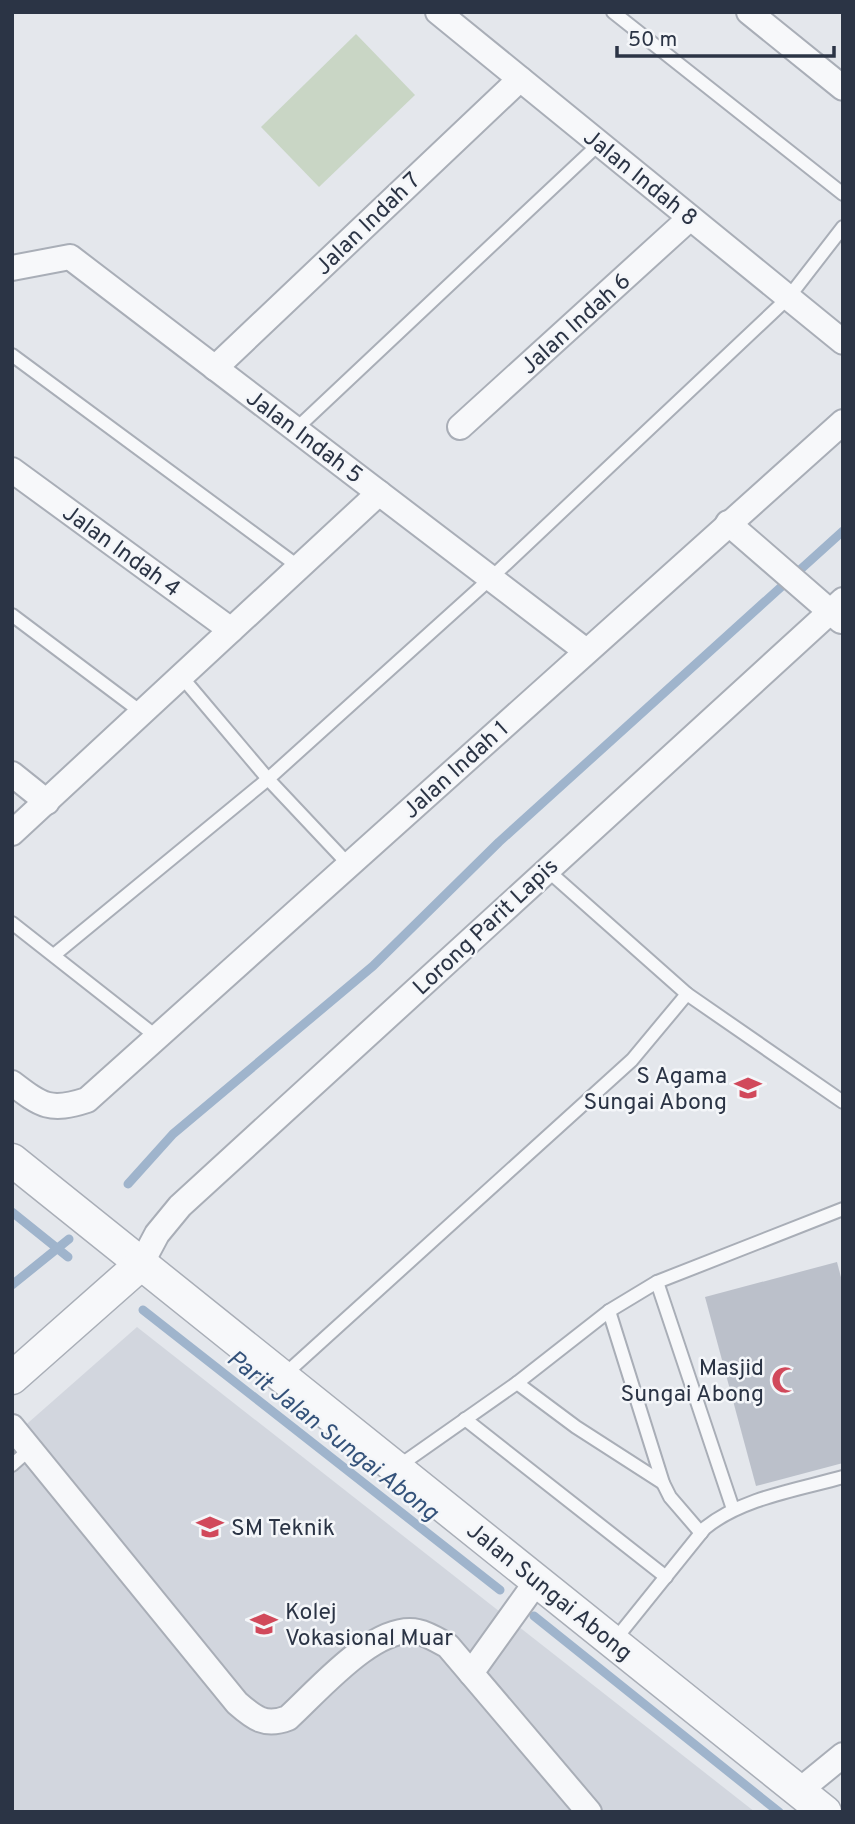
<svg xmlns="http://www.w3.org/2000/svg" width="855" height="1824" viewBox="0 0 855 1824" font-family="Overpass,sans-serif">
  <rect width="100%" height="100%" fill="#e4e7ec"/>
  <polygon fill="#d2d6de" points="137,1327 755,1812 12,1812 12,1437"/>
  <polygon fill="#c9d6c5" points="356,34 415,95 319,187 261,127"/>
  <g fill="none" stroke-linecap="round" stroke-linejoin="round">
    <g stroke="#9fb4cc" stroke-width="9">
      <polyline points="128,1184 173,1134 373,966 499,842 843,531"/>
      <polyline points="12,1212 68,1257"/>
      <polyline points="12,1285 69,1239"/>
      <polyline points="143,1310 500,1590"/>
      <polyline points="534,1616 779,1812"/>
    </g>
  </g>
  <polygon fill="#bbc0ca" points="837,1262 843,1285 843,1463 756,1486 705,1297"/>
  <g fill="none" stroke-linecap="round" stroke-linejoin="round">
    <defs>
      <g id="service">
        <polyline points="613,12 843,194"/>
        <polyline points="12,355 299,567"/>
        <polyline points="296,429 599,144"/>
        <polyline points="12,615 141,712"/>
        <polyline points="181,676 268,779 349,865"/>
        <polyline points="12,923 157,1037"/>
        <polyline points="54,955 268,779 491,578 788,298 843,227"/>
        <polyline points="687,994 843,1102"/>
        <polyline points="657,1282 733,1509"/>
        <polyline points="609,1311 663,1483 670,1497 701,1533"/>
        <polyline points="283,1376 632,1060 687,994 546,869"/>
        <polyline points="517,1383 576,1427 663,1483"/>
        <polyline points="465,1419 666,1577"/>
        <polyline points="12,1465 30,1449"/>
        <polyline points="396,1468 517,1383 609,1311 657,1282 843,1209"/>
        <path d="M614 1641 705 1528C742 1498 797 1490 843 1477"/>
      </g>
      <g id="minor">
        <polyline points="438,12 843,342"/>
        <polyline points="749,12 843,88"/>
        <polyline points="12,268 70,257 586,651"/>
        <polyline points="215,368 520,79"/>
        <polyline points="460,427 690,218"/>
        <polyline points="12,470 231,630"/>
        <polyline points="728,523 841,621"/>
        <polyline points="12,774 47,802"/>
        <polyline points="12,833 379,493"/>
        <path d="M12 1083C42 1106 50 1112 87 1100L843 422"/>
        <polyline points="141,1264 157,1234 180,1206 843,600"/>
        <path d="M12 1427 237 1703C254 1718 265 1727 288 1718 317 1692 376 1622 418 1632 428 1634 439 1641 448 1646L589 1812"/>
        <polyline points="471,1673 537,1581"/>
        <polyline points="799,1791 843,1755"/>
      </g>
      <g id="tertiary">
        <polyline points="12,1160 825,1812"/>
        <polyline points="12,1378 141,1264"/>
      </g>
    </defs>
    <use href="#service" stroke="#a9aeb7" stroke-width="16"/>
    <use href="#minor" stroke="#a9aeb7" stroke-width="28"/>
    <use href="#tertiary" stroke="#a9aeb7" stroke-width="35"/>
    <use href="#service" stroke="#f7f8fa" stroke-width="12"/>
    <use href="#minor" stroke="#f7f8fa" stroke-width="24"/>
    <use href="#tertiary" stroke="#f7f8fa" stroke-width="32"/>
  </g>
  <defs>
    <symbol id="school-bare" viewBox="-9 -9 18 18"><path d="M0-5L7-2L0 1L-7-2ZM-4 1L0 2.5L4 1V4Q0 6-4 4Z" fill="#d1495b" stroke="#f4f6f9" stroke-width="2.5" paint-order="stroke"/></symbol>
    <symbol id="mosque-bare" viewBox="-9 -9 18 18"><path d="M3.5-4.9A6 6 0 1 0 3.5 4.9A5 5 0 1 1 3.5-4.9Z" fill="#d1495b" stroke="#f4f6f9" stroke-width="2.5" paint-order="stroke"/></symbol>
    <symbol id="university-bare" viewBox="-9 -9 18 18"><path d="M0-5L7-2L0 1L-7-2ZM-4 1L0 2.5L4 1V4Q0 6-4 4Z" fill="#d1495b" stroke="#f4f6f9" stroke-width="2.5" paint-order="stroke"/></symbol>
  </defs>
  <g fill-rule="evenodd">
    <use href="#school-bare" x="729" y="1069" width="38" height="38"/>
    <use href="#mosque-bare" x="766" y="1361" width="38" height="38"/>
    <use href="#school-bare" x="191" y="1508" width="38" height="38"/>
    <use href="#university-bare" x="245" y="1605" width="38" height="38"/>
  </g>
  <g text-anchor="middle" stroke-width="5" stroke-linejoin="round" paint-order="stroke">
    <g font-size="23" fill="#2b3445" stroke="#f4f6f9">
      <text transform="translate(641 177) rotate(39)" y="8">Jalan Indah 8</text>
      <text transform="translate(367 223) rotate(-44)" y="8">Jalan Indah 7</text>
      <text transform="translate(575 323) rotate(-42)" y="8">Jalan Indah 6</text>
      <text transform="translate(305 436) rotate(37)" y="8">Jalan Indah 5</text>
      <text transform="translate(122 550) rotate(36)" y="8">Jalan Indah 4</text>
      <text transform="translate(455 769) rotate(-42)" y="8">Jalan Indah 1</text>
      <text transform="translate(485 926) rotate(-43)" y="8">Lorong Parit Lapis</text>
      <text transform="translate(550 1591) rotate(39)" y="8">Jalan Sungai Abong</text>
    </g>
    <g font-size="23" fill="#2b3445" stroke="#f4f6f9" text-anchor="end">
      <text x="727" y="1083">S Agama<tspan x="727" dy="26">Sungai Abong</tspan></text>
      <text x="764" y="1375">Masjid<tspan x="764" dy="26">Sungai Abong</tspan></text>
      <text x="231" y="1535" text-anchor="start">SM Teknik</text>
      <text x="285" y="1619" text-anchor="start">Kolej<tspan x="285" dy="26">Vokasional Muar</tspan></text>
    </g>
    <g font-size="24" font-style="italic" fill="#34527a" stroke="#f4f6f9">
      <text transform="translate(333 1435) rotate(38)" y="8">Parit Jalan Sungai Abong</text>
    </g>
  </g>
  <rect width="855" height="1824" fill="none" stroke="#2b3445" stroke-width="28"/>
  <path d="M617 46v10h217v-10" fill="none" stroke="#2b3445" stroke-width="3.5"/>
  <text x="628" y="46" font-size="21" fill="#2b3445" stroke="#f4f6f9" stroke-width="5" paint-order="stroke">50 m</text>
</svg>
